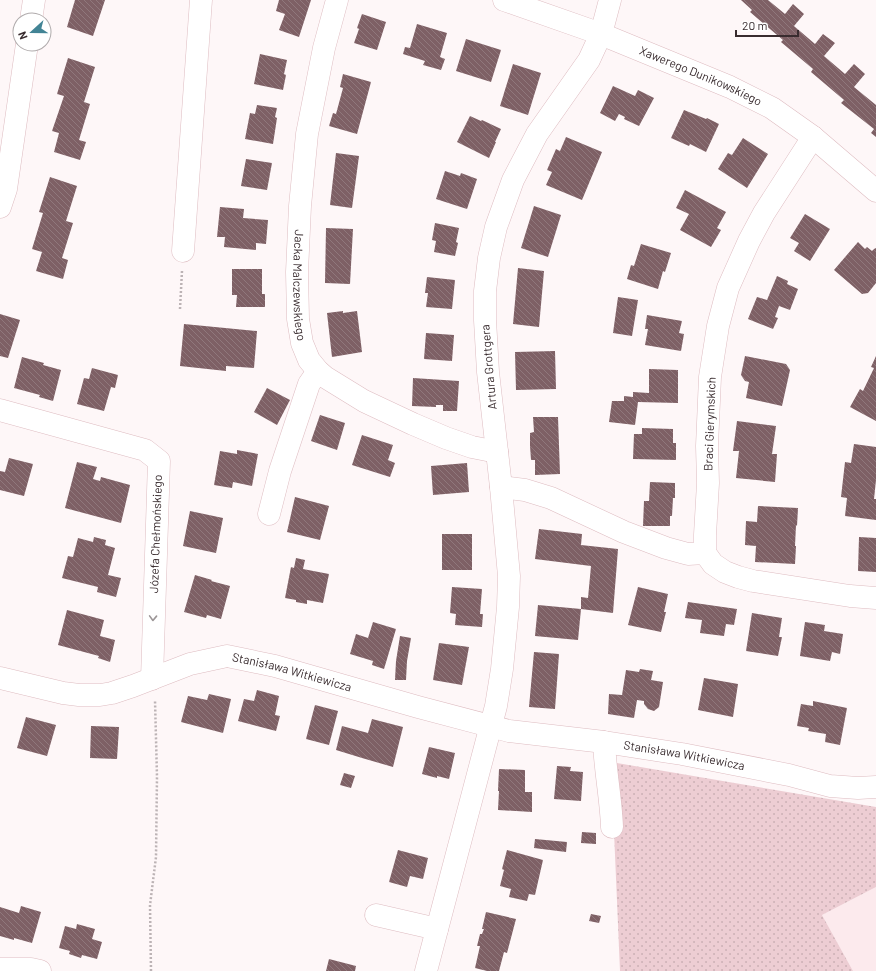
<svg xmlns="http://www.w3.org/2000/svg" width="876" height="971" viewBox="0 0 876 971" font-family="Barlow,sans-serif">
  <defs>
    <pattern id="grass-dots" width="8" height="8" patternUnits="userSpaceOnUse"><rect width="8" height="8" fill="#edcdd3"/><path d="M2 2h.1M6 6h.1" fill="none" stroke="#ccb0b5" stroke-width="1.8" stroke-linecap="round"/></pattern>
    <pattern id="building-back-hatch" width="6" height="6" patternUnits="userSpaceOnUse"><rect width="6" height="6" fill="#7e6065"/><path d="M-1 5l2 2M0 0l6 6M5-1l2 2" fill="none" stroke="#90787c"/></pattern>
  </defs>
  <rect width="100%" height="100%" fill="#fef7f8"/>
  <polygon fill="#fceaed" points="876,887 876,971 853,971 822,915"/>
  <polygon fill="url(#grass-dots)" points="611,762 876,807 876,887 822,915 853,971 620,971"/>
  <g fill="url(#building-back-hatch)">
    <polygon points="75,0 105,0 93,36 67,27"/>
    <polygon points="279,0 311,0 299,37 279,30 285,14 276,11"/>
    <polygon points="741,0 768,0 785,14 793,4 804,14 794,26 815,44 823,34 835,43 824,56 845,74 854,64 865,74 854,87 876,105 876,137 871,133 874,129 841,103 844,100 811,72 813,69 781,42 783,40 750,12 752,10"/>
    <polygon points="362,14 386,22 377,50 354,43 359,29 357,28"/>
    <polygon points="417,24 447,33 440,57 445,59 441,70 423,65 425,61 403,54 405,47 410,48"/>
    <polygon points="466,39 501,50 491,82 456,71"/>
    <polygon points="260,54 287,60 284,74 286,75 283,90 254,84"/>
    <polygon points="68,58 95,67 84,102 90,104 79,140 86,142 80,160 54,152 59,133 52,131 64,96 57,94"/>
    <polygon points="513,64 541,73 528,115 500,106"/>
    <polygon points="343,74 371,82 357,134 329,126 333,113 336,114 343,88 340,87"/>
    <polygon points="613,86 635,96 638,90 654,98 639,126 624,119 625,117 619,114 615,121 600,113"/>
    <polygon points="257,105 277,108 275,117 277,118 273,144 245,139 250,113 255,114"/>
    <polygon points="684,110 706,119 707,118 719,124 706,152 690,144 689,146 671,138"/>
    <polygon points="470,116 481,121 482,120 501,129 495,142 496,142 489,158 457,142"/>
    <polygon points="566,137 602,152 582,200 546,185 552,172 547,170 556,149 560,151"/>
    <polygon points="743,138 768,154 747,188 718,169 728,153 732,155"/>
    <polygon points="336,153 359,156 352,208 330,205"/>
    <polygon points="246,159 272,163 267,190 241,186"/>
    <polygon points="445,171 460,176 461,173 477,179 467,209 436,199"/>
    <polygon points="50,177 77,186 66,221 73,223 62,258 68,260 63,279 36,271 42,252 32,249 43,213 39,212"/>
    <polygon points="685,190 726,212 717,228 721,230 711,247 680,230 689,214 676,208"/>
    <polygon points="534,206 561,215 548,257 521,248"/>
    <polygon points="220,207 244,209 243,218 268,220 266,244 256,243 256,250 224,247 225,237 217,237"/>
    <polygon points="805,214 830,229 810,261 794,251 799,243 790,238"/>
    <polygon points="435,223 459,228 456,242 458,243 455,256 434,252 436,241 432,240"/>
    <polygon points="326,228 353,229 350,284 325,283"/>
    <polygon points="858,242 865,249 867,247 872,251 874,249 876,248 876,283 868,293 862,294 834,270"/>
    <polygon points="641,244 671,253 665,272 663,271 658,289 627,279 631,265 634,266"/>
    <polygon points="518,268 544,271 539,327 513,324"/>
    <polygon points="232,269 262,269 262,294 265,294 265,307 236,307 237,295 232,295"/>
    <polygon points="777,276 788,281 787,284 798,289 790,310 779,306 775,317 778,318 773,329 748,319 757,297 767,300"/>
    <polygon points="427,277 455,280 452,309 426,307 428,293 425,293"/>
    <polygon points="618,297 638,300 632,336 613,333"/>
    <polygon points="343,311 343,313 357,311 362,352 332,357 327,313"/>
    <polygon points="0,314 20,320 8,358 0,356"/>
    <polygon points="647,315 682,321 679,333 684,334 681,351 645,345 648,329 645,329"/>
    <polygon points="184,324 257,331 254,368 226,366 226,371 180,366"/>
    <polygon points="426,333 454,335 452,361 424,359"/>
    <polygon points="555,351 556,389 516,390 515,352"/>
    <polygon points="745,356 786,364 790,370 782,406 746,398 749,382 745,381 741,375"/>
    <polygon points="876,356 876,421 850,407 860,389 863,391 874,368 871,367"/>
    <polygon points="22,357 44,363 43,365 61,370 53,401 39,397 40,395 14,388"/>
    <polygon points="92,368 118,375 115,388 111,387 104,411 77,404 84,378 89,379"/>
    <polygon points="649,369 678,370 678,403 638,402 635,425 609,422 612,401 624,401 624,396 633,397 633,392 649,393"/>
    <polygon points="413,378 459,381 457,411 443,411 443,405 436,405 436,407 412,406"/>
    <polygon points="267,388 290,400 277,425 254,412"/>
    <polygon points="320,415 345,423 337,450 311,441"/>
    <polygon points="533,417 558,417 560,474 535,475 535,460 531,460 530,446 530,433 534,432"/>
    <polygon points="737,421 776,426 772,454 777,454 775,482 736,478 739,451 733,451"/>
    <polygon points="642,428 673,429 673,443 676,443 676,460 633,459 634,434 642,434"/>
    <polygon points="362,435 393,445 388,460 395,463 390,477 352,465"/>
    <polygon points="854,444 876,447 876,480 874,499 876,499 876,520 845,516 847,498 841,497 845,462 851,463"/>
    <polygon points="237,450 258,454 252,486 233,482 232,488 214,485 220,451 237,454"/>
    <polygon points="9,458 33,464 24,496 0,490 0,471 5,472"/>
    <polygon points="77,462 97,467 93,479 100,481 101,477 130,485 121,523 65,508"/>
    <polygon points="467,463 469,492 433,495 431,466"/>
    <polygon points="650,482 675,483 675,498 673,498 672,516 670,516 670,526 643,526 644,501 649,501"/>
    <polygon points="295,497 329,506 320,540 287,532"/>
    <polygon points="758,506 798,508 797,526 796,525 795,546 796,546 795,564 755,562 756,546 745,545 746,521 757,522"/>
    <polygon points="190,511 223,518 216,553 183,546"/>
    <polygon points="539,529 582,534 581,545 618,549 613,613 581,609 581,597 588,598 591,566 535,559"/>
    <rect x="442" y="534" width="30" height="36"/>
    <polygon points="94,537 106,540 105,545 115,548 108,575 121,578 116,597 97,592 98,587 62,578 68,556 73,557 78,538 93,542"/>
    <polygon points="859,537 876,538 876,572 858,571"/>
    <polygon points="296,558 305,560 303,569 329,574 323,603 307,600 307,604 296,602 296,600 285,598 291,567 294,568"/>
    <polygon points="195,575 212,580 211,581 230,586 221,619 207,615 206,618 184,612"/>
    <polygon points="452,587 482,589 480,614 483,614 482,627 455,625 456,614 450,613"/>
    <polygon points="638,587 668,594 664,612 666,612 661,632 628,625"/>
    <polygon points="688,602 737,609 734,625 726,624 724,636 700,633 702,620 685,618"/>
    <polygon points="538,605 581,609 578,640 535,636"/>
    <polygon points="67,610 104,620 100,636 115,640 110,662 98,658 99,656 58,645"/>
    <polygon points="752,613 782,618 779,637 782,637 778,656 746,651"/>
    <polygon points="373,622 396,629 384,669 372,665 373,661 350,654 356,634 368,638"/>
    <polygon points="805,622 825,625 824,631 843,634 840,654 832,652 830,661 800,656"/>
    <polygon points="400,636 411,638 407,661 406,680 395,680 396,661"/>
    <polygon points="439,643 469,647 462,685 433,680"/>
    <polygon points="534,652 559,654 555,709 529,707"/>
    <polygon points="640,669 653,671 651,680 663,682 659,707 654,711 648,709 644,704 644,701 637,700 634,718 608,714 609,694 622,695 626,670 639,672"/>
    <polygon points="704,678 738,684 733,717 698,710"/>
    <polygon points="257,690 279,696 275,715 280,716 276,731 238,721 244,699 254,701"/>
    <polygon points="209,694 231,699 223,733 181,722 188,696 207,700"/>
    <polygon points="813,701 847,708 840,745 825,742 826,734 808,731 809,728 797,726 801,704 813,706"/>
    <polygon points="315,705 338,711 329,745 306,739"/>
    <polygon points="26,717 56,725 47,756 17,748"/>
    <polygon points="372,719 403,727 393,767 362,758 336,750 342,726 368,733"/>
    <polygon points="91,726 119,727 117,759 90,758"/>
    <polygon points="429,747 455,753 449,779 437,776 437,778 422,774"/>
    <polygon points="557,766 571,767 570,771 583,772 581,801 554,799"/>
    <polygon points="499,769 525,770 525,792 532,792 532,812 498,810 499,791 498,791"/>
    <polygon points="344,773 355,776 351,788 340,785"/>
    <polygon points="582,832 596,833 596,844 581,843"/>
    <polygon points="535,839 567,842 566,852 534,848"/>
    <polygon points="398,850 428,858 423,879 410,876 407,887 389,882"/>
    <polygon points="507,850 543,860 535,895 529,894 527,901 509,897 511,889 500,886 504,870 502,869"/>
    <polygon points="21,906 41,912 32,943 14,938 14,940 0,936 0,907 19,913"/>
    <polygon points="486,912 516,919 507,953 504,952 499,971 487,971 475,968 480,946 477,946 480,934 482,934 484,929 482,929"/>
    <polygon points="591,914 601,916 599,923 589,921"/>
    <polygon points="77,924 95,929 92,939 102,942 97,959 82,955 81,958 69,954 70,951 59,948 65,926 76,929"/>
    <polygon points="329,959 356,966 355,971 326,971"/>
  </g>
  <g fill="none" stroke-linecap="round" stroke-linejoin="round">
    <defs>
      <g id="minor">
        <path id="s1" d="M337 0 324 48 307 134 300 206 297 272 298 319 302 343 309 360 318 371 325 377 364 401 413 424 446 438 472 447 497 452"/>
        <path id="s2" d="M504 0 601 34 730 87 772 108 813 137 876 191"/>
        <polyline points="31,20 34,0"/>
        <polyline points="813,137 764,213 749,241 728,288 718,326 710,377 707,446 708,483 705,535 705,553 713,564 725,572 738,577 753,581 850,596 876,598"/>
        <polyline points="0,207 6,189 27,44"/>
        <polyline points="183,251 201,0"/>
        <polyline points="0,410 145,450 159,461 152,679"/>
        <polyline points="501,487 525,490 551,498 624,532 666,548 688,554 705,553"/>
        <polyline points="269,514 280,471 309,384 318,371"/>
        <path id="s3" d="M0 678 63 693 79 695H100L112 693 133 686 190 664 227 656 275 666 418 707 509 731 604 742 682 754 789 775 830 786 858 788 876 787"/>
        <path d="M604 742C605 770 611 799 612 827"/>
        <polyline points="376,915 437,929"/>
        <polyline points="3,971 0,969 31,969 40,971"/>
        <polyline points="426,971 496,706 502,669 508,607 509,576 501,487 488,372 485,320 485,291 489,258 496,227 513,180 537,134 589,60 601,34 610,0"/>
      </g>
    </defs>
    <use href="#minor" stroke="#debcc1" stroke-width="23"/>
    <g stroke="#bcb3b5" stroke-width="2.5" stroke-dasharray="2 2" stroke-linecap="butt">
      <polyline points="180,309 182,271"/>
      <polyline points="151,971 150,905 156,857 157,777 155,700"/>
    </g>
    <use href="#minor" stroke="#fff" stroke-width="22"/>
  </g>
  <defs><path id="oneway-chevron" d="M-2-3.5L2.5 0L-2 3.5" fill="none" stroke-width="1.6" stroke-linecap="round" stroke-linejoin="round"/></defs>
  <use stroke="#9c9697" href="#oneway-chevron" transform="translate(153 618) rotate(92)"/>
  <g text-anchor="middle" stroke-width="4" stroke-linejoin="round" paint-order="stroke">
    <g font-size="12" fill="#392c2f" stroke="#fff">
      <text dy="4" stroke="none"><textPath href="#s2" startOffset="211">Xawerego Dunikowskiego</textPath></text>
      <text dy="4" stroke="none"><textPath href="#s1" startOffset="289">Jacka Malczewskiego</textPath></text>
      <text transform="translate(489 367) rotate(-95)" y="4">Artura Grottgera</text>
      <text transform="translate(710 424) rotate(-88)" y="4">Braci Gierymskich</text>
      <text transform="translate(156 534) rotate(-88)" y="4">Józefa Chełmońskiego</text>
      <text dy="4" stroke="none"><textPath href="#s3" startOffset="302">Stanisława Witkiewicza</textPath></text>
      <text dy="4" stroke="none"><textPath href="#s3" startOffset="704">Stanisława Witkiewicza</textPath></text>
    </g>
  </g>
  <g transform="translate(32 32) rotate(249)"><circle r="19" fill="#ffffff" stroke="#b0abac"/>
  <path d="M0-3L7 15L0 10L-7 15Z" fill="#428495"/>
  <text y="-6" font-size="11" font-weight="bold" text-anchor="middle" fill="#392c2f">N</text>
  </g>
  <path d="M736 30v6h62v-6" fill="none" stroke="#392c2f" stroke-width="2"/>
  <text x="742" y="30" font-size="12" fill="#392c2f" stroke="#ffffff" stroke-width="3" paint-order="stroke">20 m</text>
</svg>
